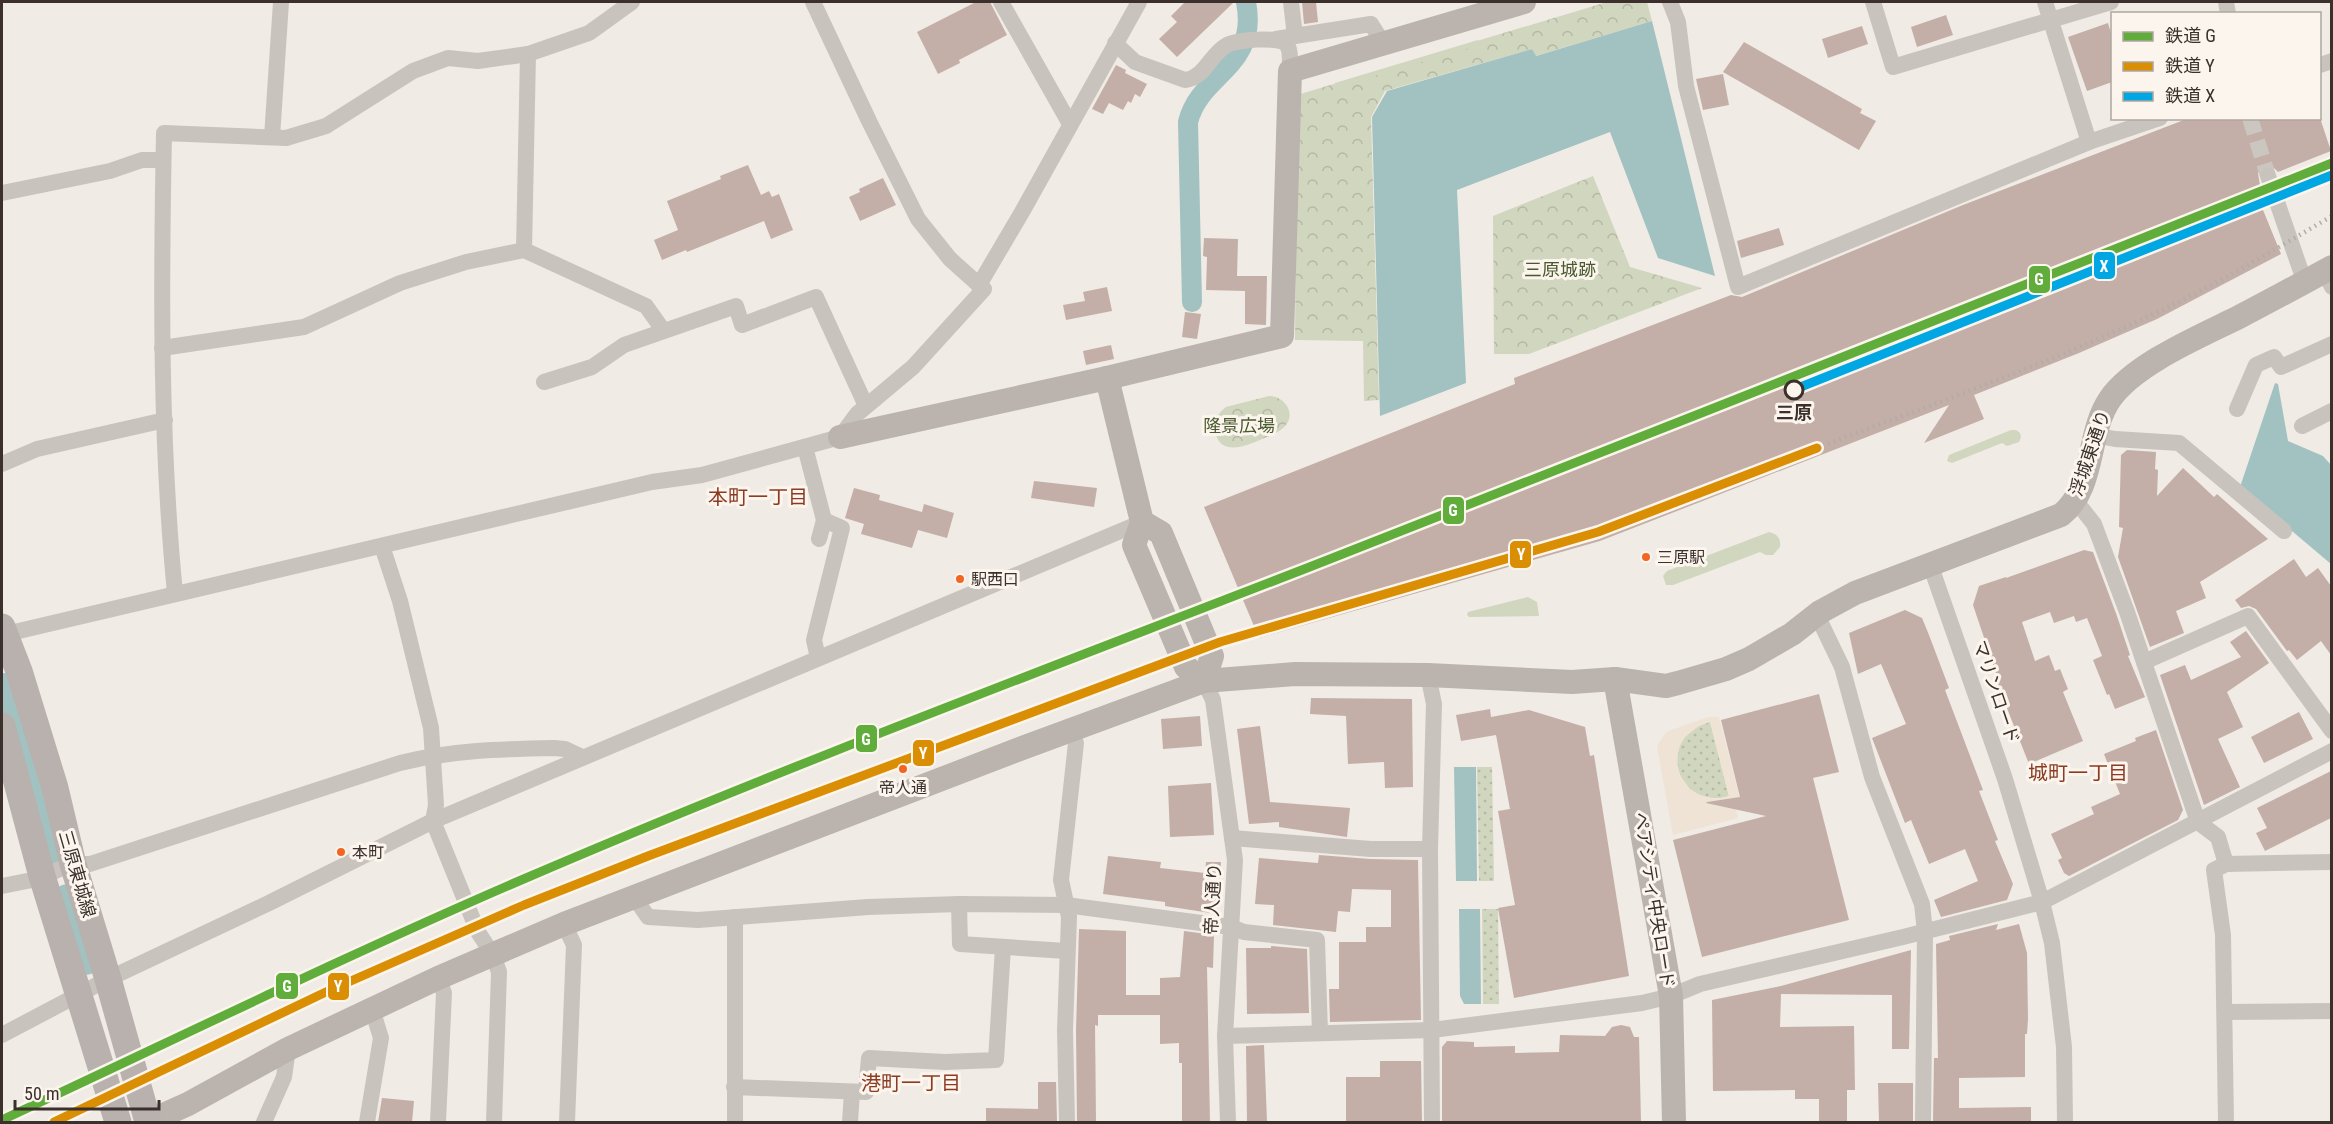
<svg xmlns="http://www.w3.org/2000/svg" width="2333" height="1124" viewBox="0 0 2333 1124" font-family="'Roboto Condensed','Noto Sans JP',sans-serif">
  <defs>
    <pattern id="grass-dots" width="8" height="8" patternUnits="userSpaceOnUse" patternTransform="scale(1.5)"><rect width="8" height="8" fill="#d1d6bf"/><path d="M2 2h.1M6 6h.1" fill="none" stroke="#b4b8a4" stroke-width="1.8" stroke-linecap="round"/></pattern>
    <pattern id="forest-crowns" width="20" height="18" patternUnits="userSpaceOnUse" patternTransform="scale(1.5)"><rect width="20" height="18" fill="#d1d6bf"/><path d="M2 6a3 3 0 1 1 6 0M12 15a3 3 0 1 1 6 0" fill="none" stroke="#b4b8a4"/></pattern>
  </defs>
  <rect width="100%" height="100%" fill="#f0ebe5"/>
  <g fill="url(#grass-dots)">
    <path d="M1710 722 1729 796C1676 812 1654 736 1710 722Z"/>
    <polygon points="1477,767 1492,767 1494,881 1479,881"/>
    <polygon points="1482,909 1498,909 1499,1004 1483,1004"/>
  </g>
  <g fill="url(#forest-crowns)">
    <polygon points="1607,2 1647,2 1652,21 1535,56 1532,49 1385,91 1371,117 1379,400 1364,401 1363,341 1295,340 1297,95"/>
    <polygon points="1593,176 1630,267 1702,288 1529,354 1494,354 1493,216"/>
    <path d="M1269 396C1285 396 1298 415 1283 428 1278 433 1269 436 1262 439 1246 446 1221 457 1215 432 1213 421 1218 413 1226 407Z"/>
  </g>
  <g fill="#d1d6bf">
    <polygon points="1478,40 1480,45 1336,87 1335,83"/>
    <polygon points="2011,430 2016,430 2020,433 2021,437 2019,442 2007,446 2002,443 1952,463 1947,461 1949,455"/>
    <path d="M1769 532C1778 534 1781 539 1780 547L1773 555H1766L1760 552 1673 585H1666L1663 576 1667 571Z"/>
    <polygon points="1528,597 1537,602 1539,616 1469,617 1467,615 1468,612"/>
  </g>
  <path fill="#eee3d5" fill-rule="evenodd" d="M1708 717H1719L1740 799 1734 801 1738 818 1673 835 1657 746 1666 732ZM1710 722 1729 796 1717 799 1700 795 1690 789 1679 774 1677 762 1679 747 1685 737 1699 726Z"/>
  <g fill="#a1c2c1">
    <polygon points="1652,21 1715,276 1658,258 1610,132 1457,190 1466,383 1380,416 1372,117 1387,91 1532,49 1536,56"/>
    <polygon points="2275,383 2278,384 2288,441 2323,456 2331,465 2331,564 2240,487"/>
    <polygon points="1454,767 1476,767 1477,881 1456,881"/>
    <polygon points="1459,909 1480,909 1481,1004 1464,1004 1460,996"/>
  </g>
  <g fill="none" stroke-linecap="round" stroke-linejoin="round">
    <path stroke="#a1c2c1" stroke-width="20" d="M1192 302 1188 122C1200 73 1259 68 1246 2"/>
    <g stroke="#a1c2c1" stroke-width="34">
      <polyline points="5,690 55,855"/>
      <polyline points="68,901 85,958"/>
    </g>
  </g>
  <g fill="#c3afa7">
    <polygon points="976,2 990,2 1007,35 959,60 960,63 938,74 917,32"/>
    <polygon points="1185,2 1234,2 1177,57 1159,39 1177,22 1171,16"/>
    <polygon points="1302,2 1316,2 1318,22 1304,24"/>
    <polygon points="1946,15 1953,35 1917,47 1911,27"/>
    <polygon points="2108,23 2112,37 2112,82 2087,91 2068,37"/>
    <polygon points="1862,26 1868,44 1828,58 1822,39"/>
    <polygon points="1744,42 1862,109 1860,113 1876,121 1859,150 1723,72"/>
    <polygon points="1116,65 1126,70 1125,73 1147,84 1140,97 1135,94 1131,103 1128,101 1123,110 1109,103 1103,114 1092,109"/>
    <polygon points="1723,74 1729,105 1703,110 1696,79"/>
    <polygon points="2189,118 2320,118 2331,151 2278,172 2274,168 2265,166 2258,173 2260,185 2254,188 2281,254 2157,319 2079,353 1974,395 1984,419 1924,443 1949,405 1600,541 1259,638 1204,507 1515,384 1514,378 1731,295 1742,297 1963,205"/>
    <polygon points="748,165 761,195 769,191 772,197 779,194 793,230 771,239 764,221 687,252 686,250 662,260 654,240 678,230 667,201 721,179 720,176"/>
    <polygon points="883,178 896,205 860,221 849,197 860,192 859,189"/>
    <polygon points="1779,228 1784,245 1741,258 1737,241"/>
    <polygon points="1204,238 1238,239 1237,276 1267,276 1266,325 1245,324 1245,291 1206,290 1207,257 1203,256"/>
    <polygon points="1107,287 1112,311 1066,320 1063,305 1085,301 1083,292"/>
    <polygon points="1185,312 1201,314 1197,339 1182,337"/>
    <polygon points="1111,345 1114,359 1086,365 1083,351"/>
    <polygon points="2127,450 2156,452 2155,469 2158,470 2157,496 2183,468 2214,497 2217,494 2268,539 2200,582 2206,598 2176,611 2184,633 2150,647 2118,557 2123,528 2119,527 2121,455"/>
    <polygon points="1034,481 1097,488 1094,507 1031,498"/>
    <polygon points="854,488 880,495 879,500 922,512 924,504 954,513 947,538 918,530 912,548 861,534 864,524 845,518"/>
    <polygon points="2084,550 2093,552 2117,616 2130,655 2128,656 2145,697 2115,709 2109,694 2107,695 2093,660 2102,656 2087,618 2076,622 2074,616 2054,623 2050,612 2022,622 2035,661 2049,655 2055,671 2060,669 2068,689 2063,692 2083,741 2029,764 1997,683 1999,682 1973,605 1979,586 2006,577 2006,578"/>
    <polygon points="2294,559 2306,577 2318,568 2331,586 2331,655 2321,641 2297,660 2289,650 2287,651 2256,609 2249,606 2241,608 2235,600"/>
    <polygon points="1905,610 1922,618 1929,635 1949,688 1945,690 1983,790 1979,791 1998,840 1995,841 2013,884 2007,900 1941,917 1934,900 1978,881 1965,849 1929,864 1911,820 1905,823 1872,738 1906,724 1881,664 1858,674 1849,633"/>
    <polygon points="2246,631 2269,663 2227,692 2243,727 2218,739 2240,787 2204,805 2160,675 2185,665 2191,680 2241,657 2230,642"/>
    <polygon points="1819,694 1839,772 1813,778 1849,920 1702,957 1673,840 1766,816 1706,803 1707,802 1740,797 1721,720"/>
    <polygon points="1311,698 1412,699 1413,787 1385,788 1384,762 1348,764 1346,716 1310,714"/>
    <polygon points="1490,709 1491,717 1529,710 1585,727 1590,756 1594,755 1629,976 1514,998 1498,908 1515,905 1498,811 1510,809 1496,735 1461,741 1456,715"/>
    <polygon points="2299,712 2313,739 2264,763 2251,737"/>
    <polygon points="1200,716 1202,746 1163,749 1161,719"/>
    <polygon points="1260,726 1270,802 1350,808 1347,837 1279,827 1279,822 1249,824 1237,729"/>
    <polygon points="2156,730 2183,810 2178,820 2069,876 2064,873 2058,860 2062,858 2051,834 2094,814 2091,807 2120,794 2104,754 2136,741 2135,738"/>
    <polygon points="2331,771 2331,818 2265,851 2256,833 2267,828 2257,808"/>
    <polygon points="1211,783 1214,835 1170,837 1168,786"/>
    <polygon points="1319,855 1370,859 1418,860 1421,1020 1330,1022 1329,989 1339,989 1339,942 1366,942 1366,927 1391,927 1391,890 1352,889 1350,912 1338,911 1336,932 1273,925 1274,905 1255,904 1259,858 1318,863"/>
    <polygon points="1108,856 1161,862 1160,868 1205,873 1206,862 1221,862 1217,914 1165,906 1165,902 1103,894"/>
    <polygon points="1998,924 1996,930 2019,924 2027,953 2028,1019 2027,1034 2025,1034 2025,1077 1959,1078 1959,1108 2031,1107 2031,1122 1933,1122 1934,1058 1938,1058 1936,944 1950,940 1949,936"/>
    <polygon points="1079,929 1126,931 1126,995 1160,995 1160,978 1180,977 1184,931 1214,935 1213,968 1207,967 1210,1122 1182,1122 1182,1063 1179,1063 1179,1043 1160,1044 1160,1015 1098,1015 1098,1026 1095,1025 1096,1122 1077,1122 1076,1030"/>
    <polygon points="1271,946 1307,949 1309,1013 1247,1014 1246,948 1271,948"/>
    <polygon points="1911,950 1909,1049 1892,1049 1892,995 1781,994 1780,1027 1854,1026 1855,1090 1847,1090 1847,1122 1819,1122 1819,1099 1795,1099 1795,1090 1713,1091 1712,1000 1781,986"/>
    <polygon points="1621,1025 1630,1027 1634,1037 1639,1037 1641,1122 1442,1122 1442,1047 1447,1041 1474,1042 1474,1047 1515,1046 1515,1053 1559,1052 1560,1035 1605,1036 1612,1027"/>
    <polygon points="1264,1045 1267,1122 1247,1122 1246,1046"/>
    <polygon points="1380,1061 1421,1061 1422,1122 1346,1122 1346,1077 1380,1077"/>
    <polygon points="1038,1082 1056,1082 1057,1122 986,1122 986,1108 1038,1109"/>
    <polygon points="1878,1083 1913,1083 1913,1122 1879,1122"/>
    <polygon points="382,1098 414,1101 412,1122 378,1122"/>
  </g>
  <g fill="none" stroke-linecap="round" stroke-linejoin="round">
    <polyline stroke="#ccc6c0" stroke-width="16" stroke-dasharray="16 8" stroke-linecap="butt" points="2250,118 2268,176"/>
    <g stroke="#c9c3be" stroke-width="16">
      <polyline points="813,2 869,121 918,219 950,259 979,285"/>
      <polyline points="1001,2 1070,124"/>
      <polyline points="1291,2 1295,36"/>
      <polyline points="1670,2 1678,22 1686,86 1738,287 2089,142 2160,118"/>
      <polyline points="1873,2 1893,67 2111,2"/>
      <polyline points="2045,2 2089,142"/>
      <polyline points="2226,2 2228,14"/>
      <polyline points="1276,39 1371,24 1383,43"/>
      <path d="M1115 43 1135 62 1185 80C1205 78 1210 54 1227 45 1235 40 1279 36 1286 44 1292 50 1289 63 1290 71"/>
      <polyline points="2320,65 2332,61"/>
      <polyline points="272,137 281,2"/>
      <polyline points="2268,176 2305,283"/>
      <polyline points="2,193 110,171 142,160 163,160"/>
      <polyline points="524,250 528,54"/>
      <polyline points="2324,271 2332,287"/>
      <polyline points="162,348 304,327 400,283 466,262 524,250 646,306 663,330"/>
      <polyline points="544,382 592,367 624,345 736,306 742,325 816,297 866,406"/>
      <polyline points="2237,409 2256,365 2274,357 2281,367 2332,344"/>
      <polyline points="2302,426 2332,411"/>
      <polyline points="2094,435 2115,439 2179,443 2284,531"/>
      <polyline points="805,447 824,520 819,539"/>
      <polyline points="2,464 37,449 165,420"/>
      <polyline points="2075,500 2094,524 2127,612 2198,822 2218,837 2226,864 2332,862"/>
      <polyline points="382,546 400,601 431,728 436,805 433,821 478,932 493,955 499,972 494,1122"/>
      <polyline points="1930,564 2005,779 2042,902 2052,943 2064,1047 2065,1122"/>
      <path d="M175 593C160 440 161 287 164 133L286 138 326 126 413 71 448 58 478 61 528 54 589 33 632 2"/>
      <polyline points="1817,615 1842,667 1872,777 1922,904 1925,932 1923,1122"/>
      <polyline points="6,634 652,482 702,475 840,437 857,414 913,367 984,289 979,285 1022,212 1139,2"/>
      <polyline points="818,658 814,640 842,528 824,520"/>
      <polyline points="2144,662 2248,616 2332,731"/>
      <polyline points="1428,675 1434,704 1430,849 1432,1122"/>
      <polyline points="1204,681 1213,700 1235,860 1225,1036 1228,1122"/>
      <polyline points="1232,838 1371,849 1430,849"/>
      <path d="M2 886 32 880 73 864H90L400 763C453 750 500 749 554 748L565 749 582 757"/>
      <polyline points="634,897 648,917 698,920 868,907 959,904 1066,905 1231,927 1244,932 1317,940 1320,1033"/>
      <polyline points="959,904 960,944 1066,951"/>
      <polyline points="564,924 574,945 567,1122"/>
      <polyline points="438,978 444,993 438,1122"/>
      <polyline points="2225,1012 2332,1011"/>
      <polyline points="2,1035 108,979 269,903 433,821 1142,522"/>
      <polyline points="1225,1036 1432,1030 1642,1003 1671,996 1700,984 1903,937 2042,902 2332,751"/>
      <polyline points="734,1087 866,1092 869,1058 945,1062 996,1060 1003,947"/>
      <polyline points="264,1122 284,1077 288,1049"/>
      <polyline points="367,1122 381,1038 372,1009"/>
      <polyline points="735,1122 735,917"/>
      <polyline points="850,1122 852,1092"/>
      <polyline points="1067,1122 1065,1030 1069,917 1061,880 1076,743 1070,730"/>
      <polyline points="2226,1122 2223,935 2214,870 2226,864"/>
    </g>
    <g stroke="#bab3ae" stroke-width="24">
      <polyline points="1107,378 1142,522 1134,545 1186,667 1204,681"/>
      <polyline points="840,437 1107,378 1282,336 1290,71 1524,2"/>
      <polyline points="1142,522 1161,533 1212,656 1204,681"/>
      <polyline points="1615,679 1671,996 1674,1122"/>
      <path d="M148 1122 188 1104 288 1049 438 978 564 924 1025 747 1204 681 1295 674 1428 675 1572 682 1615 679 1666 686 1678 683 1726 669 1749 659 1792 634 1820 612 1855 593 2061 515C2096 487 2086 434 2110 399 2134 364 2201 336 2239 317 2270 301 2301 284 2332 267"/>
    </g>
    <g stroke="#b8b1ad" stroke-width="27">
      <polyline points="2,627 19,671 55,788 73,864 108,979 148,1122"/>
      <polyline points="2,726 42,876 118,1122"/>
    </g>
    <path stroke="#b1aca8" stroke-width="4.5" stroke-dasharray="1.5 4.5" stroke-linecap="butt" d="M1817 448C1930 405 2046 365 2156 313 2216 285 2274 250 2332 216"/>
    <defs>
      <path id="rail-1" d="M2 1120C174 1040 345 956 519 881 779 769 1044 670 1307 568 1649 434 1991 299 2332 163"/>
      <polyline id="rail-2" points="54,1122 328,991 524,905 648,856 1220,642 1598,532 1817,448"/>
      <polyline id="rail-3" points="1793,390 2332,175"/>
    </defs>
    <use href="#rail-1" stroke="#fbf5ee" stroke-width="14"/>
    <use href="#rail-2" stroke="#fbf5ee" stroke-width="14"/>
    <use href="#rail-3" stroke="#fbf5ee" stroke-width="14"/>
    <use href="#rail-1" stroke="#60ad3b" stroke-width="9"/>
    <use href="#rail-2" stroke="#d98e04" stroke-width="9"/>
    <use href="#rail-3" stroke="#00a7e3" stroke-width="9"/>
  </g>
  <circle fill="#fbf5ee" stroke="#3b302b" stroke-width="3" cx="1794" cy="390" r="9"/>
  <g fill="#f26522" stroke="#fbf5ee" stroke-width="2">
    <circle cx="1646" cy="557" r="5"/>
    <circle cx="960" cy="579" r="5"/>
    <circle cx="903" cy="769" r="5"/>
    <circle cx="341" cy="852" r="5"/>
  </g>
  <g text-anchor="middle" stroke-width="6" stroke-linejoin="round" paint-order="stroke">
    <g font-size="16" fill="#3b302b" stroke="#fbf5ee" text-anchor="start">
      <text x="1657" y="563">三原駅</text>
      <text x="971" y="585">駅西口</text>
      <text x="903" y="793" text-anchor="middle">帝人通</text>
      <text x="352" y="858">本町</text>
    </g>
    <g font-size="18" fill="#4a5a2e" stroke="#fbf5ee">
      <text x="1560" y="276">三原城跡</text>
      <text x="1239" y="432">隆景広場</text>
    </g>
    <g font-size="18" font-weight="bold" fill="#3b302b" stroke="#fbf5ee">
      <text x="1794" y="419">三原</text>
    </g>
    <g font-size="18" fill="#3b302b" stroke="#fbf5ee">
      <text transform="translate(2090 453) rotate(-71)" y="6">浮城東通り</text>
      <text transform="translate(1996 692) rotate(71)" y="6">マリンロード</text>
      <text transform="translate(77 874) rotate(74)" y="6">三原東城線</text>
      <text transform="translate(1213 899) rotate(-87)" y="6">帝人通り</text>
      <text transform="translate(1654 900) rotate(81)" y="6">ペアシティ中央ロード</text>
    </g>
    <g font-size="20" fill="#8c3b22" stroke="#fbf5ee">
      <text x="758" y="504">本町一丁目</text>
      <text x="2078" y="780">城町一丁目</text>
      <text x="911" y="1090">港町一丁目</text>
    </g>
  </g>
  <g stroke="#fbf5ee" stroke-width="2">
    <rect x="2093" y="251" width="23" height="29" rx="6" fill="#00a7e3"/>
    <rect x="2028" y="265" width="23" height="29" rx="6" fill="#60ad3b"/>
    <rect x="1442" y="496" width="23" height="29" rx="6" fill="#60ad3b"/>
    <rect x="1509" y="540" width="23" height="29" rx="6" fill="#d98e04"/>
    <rect x="855" y="724" width="23" height="29" rx="6" fill="#60ad3b"/>
    <rect x="912" y="739" width="23" height="28" rx="6" fill="#d98e04"/>
    <rect x="275" y="972" width="24" height="28" rx="6" fill="#60ad3b"/>
    <rect x="327" y="972" width="23" height="29" rx="6" fill="#d98e04"/>
  </g>
  <g font-size="16" text-anchor="middle" font-weight="bold" fill="#fff">
    <text x="2104" y="272">X</text>
    <text x="2039" y="285">G</text>
    <text x="1453" y="516">G</text>
    <text x="1521" y="560">Y</text>
    <text x="866" y="745">G</text>
    <text x="923" y="759">Y</text>
    <text x="287" y="992">G</text>
    <text x="338" y="992">Y</text>
  </g>
  <rect width="2333" height="1124" fill="none" stroke="#3b302b" stroke-width="6"/>
  <rect x="2111" y="12" width="210" height="108" fill="#fbf5ee" stroke="#aea6a0" stroke-width="1.5"/>
  <rect x="2123" y="32" width="30" height="9" fill="#60ad3b" stroke="#aea6a0" stroke-width="1.5"/>
  <text x="2165" y="42" font-size="18" fill="#3b302b">鉄道 G</text>
  <rect x="2123" y="62" width="30" height="9" fill="#d98e04" stroke="#aea6a0" stroke-width="1.5"/>
  <text x="2165" y="72" font-size="18" fill="#3b302b">鉄道 Y</text>
  <rect x="2123" y="92" width="30" height="9" fill="#00a7e3" stroke="#aea6a0" stroke-width="1.5"/>
  <text x="2165" y="102" font-size="18" fill="#3b302b">鉄道 X</text>
  <path d="M15 1100v9h144v-9" fill="none" stroke="#3b302b" stroke-width="3"/>
  <text x="24" y="1100" font-size="18" fill="#3b302b" stroke="#fbf5ee" stroke-width="4.5" paint-order="stroke">50 m</text>
</svg>
